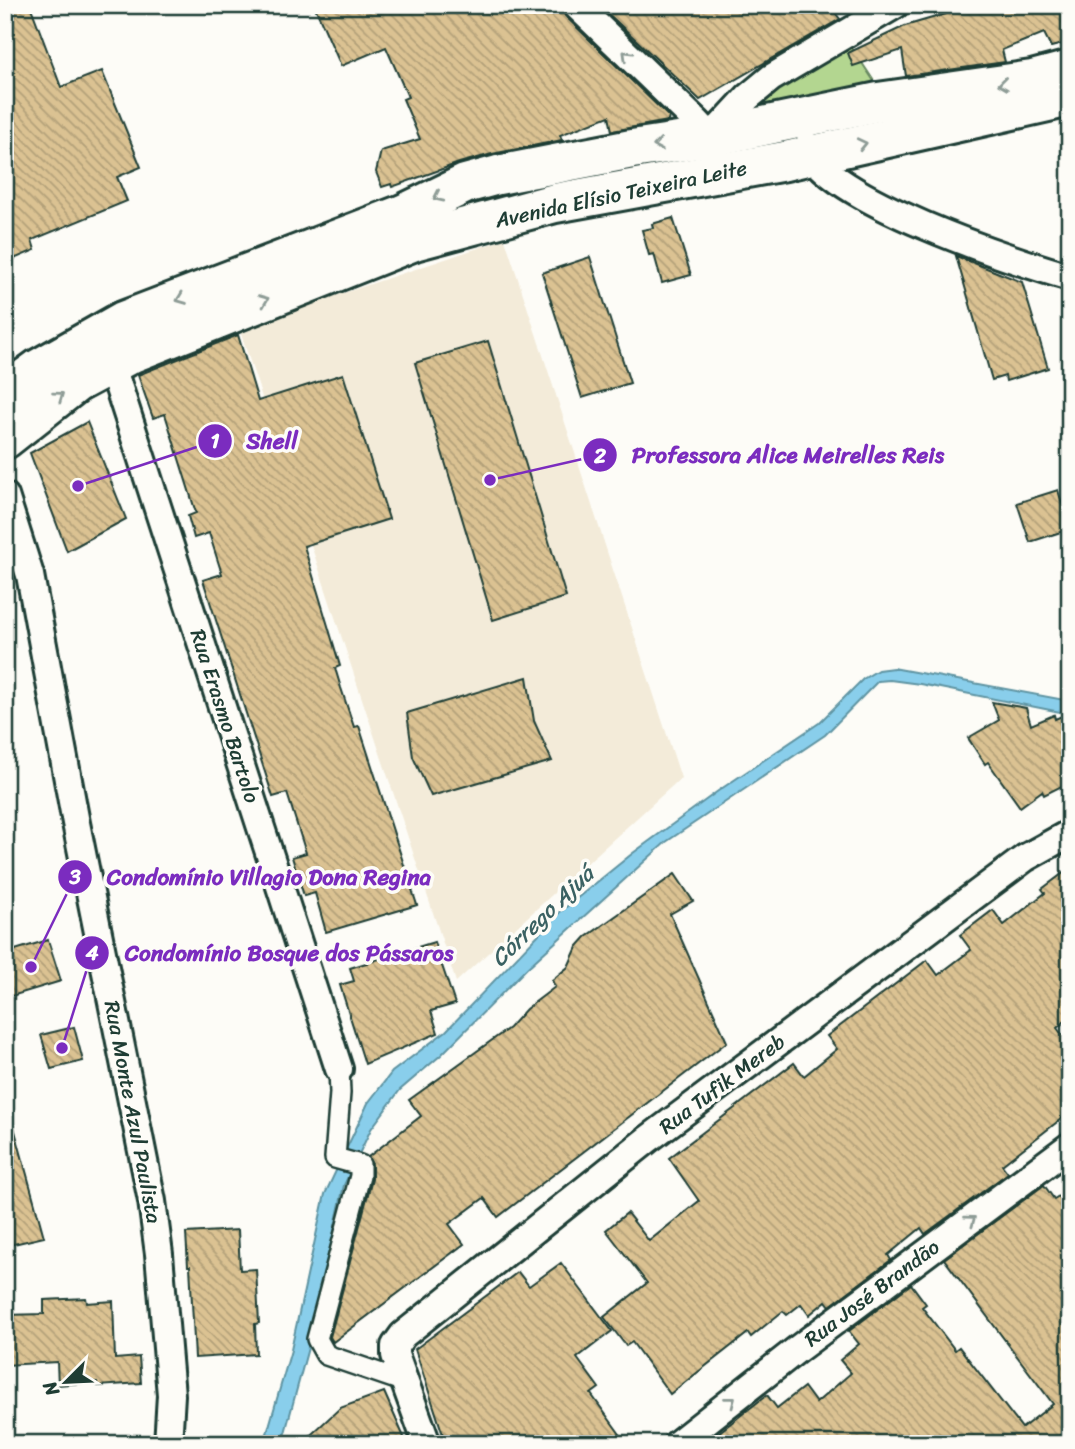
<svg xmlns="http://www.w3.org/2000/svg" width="1075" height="1449" viewBox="0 0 1075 1449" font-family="Sriracha,sans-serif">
  <defs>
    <pattern id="building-back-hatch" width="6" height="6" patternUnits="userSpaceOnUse" patternTransform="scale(1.75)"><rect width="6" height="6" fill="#dbc292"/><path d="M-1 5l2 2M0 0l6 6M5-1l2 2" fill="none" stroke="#b19f78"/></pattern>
  </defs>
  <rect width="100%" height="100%" fill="#fdfcf7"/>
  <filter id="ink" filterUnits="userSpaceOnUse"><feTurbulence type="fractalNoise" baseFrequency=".0143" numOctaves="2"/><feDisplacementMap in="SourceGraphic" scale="14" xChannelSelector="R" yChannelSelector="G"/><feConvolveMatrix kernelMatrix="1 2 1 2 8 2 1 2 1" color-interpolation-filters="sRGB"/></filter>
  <g filter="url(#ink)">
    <polygon fill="#f3ebd9" points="505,239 681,778 456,982 239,328"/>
    <polygon fill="#b3d690" stroke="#698a62" stroke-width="2" points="843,34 889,104 705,140"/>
    <polygon fill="#89ceeb" stroke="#5f94a2" stroke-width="2" points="893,668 1070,701 1070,714 920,684 890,680 878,681 825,735 666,842 527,968 441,1055 400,1090 371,1129 344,1185 309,1344 282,1444 264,1444 291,1350 325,1194 368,1103 392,1072 446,1031 560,912 633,853 718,791 819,723 863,679 878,670"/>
    <g fill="url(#building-back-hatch)" stroke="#1f3d34" stroke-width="2">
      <polygon points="5,5 30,5 61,87 102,71 141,167 117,177 127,201 32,240 35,250 14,259 5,232 5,173 14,169 5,147"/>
      <polygon points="314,5 561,5 565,16 669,117 668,121 612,131 609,116 560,135 562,140 492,154 459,163 392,187 391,184 382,187 376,172 381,151 420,139 403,99 408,97 386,47 341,66"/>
      <polygon points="599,5 829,5 840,19 700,100"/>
      <polygon points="942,5 1070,5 1070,42 1051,47 1044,33 1002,50 1005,62 906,76 902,50 853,66 848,53 905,26 946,14"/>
      <polygon points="673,218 691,275 662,283 654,254 649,255 642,230 653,228 652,224"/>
      <polygon points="956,256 1022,282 1048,368 1006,381 1005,376 992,380"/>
      <polygon points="590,257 630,383 582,398 542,273"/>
      <polygon points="238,335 258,401 343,374 389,519 304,546 340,666 335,668 341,688 354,727 359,726 417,905 326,932 315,893 304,896 292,857 306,853 287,793 273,797 203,580 222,574 209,533 194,538 188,516 196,513 165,414 153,418 138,375"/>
      <polygon points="488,341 566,597 493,620 415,363"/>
      <polygon points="87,422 126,519 67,551 30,453"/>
      <polygon points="1058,490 1070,529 1030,542 1017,503"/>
      <polygon points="527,677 534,721 552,761 431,796 413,757 407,713"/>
      <polygon points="992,702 1026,708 1031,725 1054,715 1055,719 1062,716 1064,719 1070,717 1070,782 1044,795 1042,791 1020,807 988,762 985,764 968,738 999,720"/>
      <polygon points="1070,868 1070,1017 1057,1028 1070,1045 1070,1112 1002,1165 1008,1173 925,1234 921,1228 888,1255 891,1260 830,1306 826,1301 809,1315 801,1304 787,1315 783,1311 751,1337 748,1333 670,1394 632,1342 626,1346 604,1317 647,1283 606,1230 627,1213 649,1241 699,1201 669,1158 794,1063 804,1076 837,1049 827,1036 927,960 938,975 971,950 960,935 993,910 1004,925 1045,893 1042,889"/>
      <polygon points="675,874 693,901 670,914 727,1042 498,1217 484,1198 449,1224 464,1244 333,1342 330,1337 372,1179 372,1164 368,1157 421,1116 409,1100 509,1028 526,1009 555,987 552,980 568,967 577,947 586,937"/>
      <polygon points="48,940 61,981 5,998 5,953"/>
      <polygon points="434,942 455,1004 431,1011 438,1033 365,1064 340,985 354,981 350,968"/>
      <polygon points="74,1027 83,1061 51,1069 41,1035"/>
      <polygon points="12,1120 44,1237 5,1246 5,1121"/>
      <polygon points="1044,1185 1054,1199 1059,1196 1060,1198 1070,1191 1070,1428 1049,1444 704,1444 767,1395 777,1408 804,1387 816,1403 851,1373 840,1360 859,1344 849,1331 911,1284 926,1304 922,1307 955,1350 959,1347 1022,1428 1053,1404 944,1259"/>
      <polygon points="238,1230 240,1270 256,1269 259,1323 255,1324 256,1354 195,1358 190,1266 188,1266 186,1233"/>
      <polygon points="561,1263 612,1331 577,1358 599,1388 591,1394 627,1444 446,1444 415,1349 518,1272 529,1286"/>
      <polygon points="86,1298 87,1303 113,1301 115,1359 139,1357 141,1383 98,1386 97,1382 58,1385 57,1362 5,1365 5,1315 44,1314 44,1300"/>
      <polygon points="384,1392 407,1444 301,1444 340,1408"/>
    </g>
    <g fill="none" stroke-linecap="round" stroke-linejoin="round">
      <defs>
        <polyline id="pedestrian" points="339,1069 340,1093 335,1158 360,1165 360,1176 317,1339 326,1355 405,1382"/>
        <g id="minor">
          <polyline points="576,5 697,122 711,137 714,150"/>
          <polyline points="711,137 748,97 771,78 895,5"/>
          <path d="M808 146C820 197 1019 263 1070 277"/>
          <polyline points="106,348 339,1069"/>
          <polyline points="5,496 30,575 76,823 152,1201 159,1254 171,1395 168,1444"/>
          <polyline points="427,1444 395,1355 395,1346 403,1335 647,1140 1025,858 1070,833"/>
          <polyline points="677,1444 799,1348 1070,1146"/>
        </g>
        <g id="secondary">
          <polyline points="5,393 38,369 123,321 403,214 465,184 498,175 632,149 711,137 878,102 1032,80 1070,70"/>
          <polyline points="5,439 76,383 132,353 414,241 555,203 785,161 1070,97"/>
        </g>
      </defs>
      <use href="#pedestrian" stroke="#1f3d34" stroke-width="24"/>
      <use href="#minor" stroke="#1f3d34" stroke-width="32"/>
      <use href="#secondary" stroke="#1f3d34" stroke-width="44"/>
      <use href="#pedestrian" stroke="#fdfcf7" stroke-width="19"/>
      <use href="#minor" stroke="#fdfcf7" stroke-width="26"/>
      <use href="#secondary" stroke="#fdfcf7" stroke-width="38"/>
    </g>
    <defs><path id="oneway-chevron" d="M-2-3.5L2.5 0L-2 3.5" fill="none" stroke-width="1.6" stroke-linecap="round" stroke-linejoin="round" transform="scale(1.75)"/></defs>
    <g stroke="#8e9c96">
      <use href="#oneway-chevron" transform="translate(627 55) rotate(-136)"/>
      <use href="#oneway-chevron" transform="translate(1003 84) rotate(172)"/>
      <use href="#oneway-chevron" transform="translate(862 144) rotate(-13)"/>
      <use href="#oneway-chevron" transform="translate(658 145) rotate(171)"/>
      <use href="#oneway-chevron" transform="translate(438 197) rotate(155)"/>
      <use href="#oneway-chevron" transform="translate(181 299) rotate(159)"/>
      <use href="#oneway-chevron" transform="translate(264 300) rotate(-22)"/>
      <use href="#oneway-chevron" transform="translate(59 396) rotate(-36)"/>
      <use href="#oneway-chevron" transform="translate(971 1220) rotate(-37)"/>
      <use href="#oneway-chevron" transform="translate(731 1401) rotate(-38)"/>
    </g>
  </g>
  <g text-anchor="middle" stroke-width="7" stroke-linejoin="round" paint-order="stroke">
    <g font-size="21" fill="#1f3d34" stroke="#fdfcf7">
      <text transform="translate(621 194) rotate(-12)" y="7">Avenida Elísio Teixeira Leite</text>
      <text transform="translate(225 716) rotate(72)" y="7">Rua Erasmo Bartolo</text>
      <text transform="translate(722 1084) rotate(-37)" y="7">Rua Tufik Mereb</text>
      <text transform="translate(133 1112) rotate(79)" y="7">Rua Monte Azul Paulista</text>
      <text transform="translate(872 1293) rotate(-37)" y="7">Rua José Brandão</text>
    </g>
    <g font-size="23" font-style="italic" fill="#3a6162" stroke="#fdfcf7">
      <text transform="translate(542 916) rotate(-44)" y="8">Córrego Ajuá</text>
    </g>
  </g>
  <path fill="none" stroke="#7b2cbf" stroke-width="2.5" d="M78 486L215 441M490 480L600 455M31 967L75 877M62 1048L92 953"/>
  <g fill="#7b2cbf" stroke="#fdfcf7" stroke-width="2.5">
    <circle cx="78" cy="486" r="7"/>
    <circle cx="490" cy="480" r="7"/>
    <circle cx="31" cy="967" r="7"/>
    <circle cx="62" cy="1048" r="7"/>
    <circle cx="215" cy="441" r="18"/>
    <circle cx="600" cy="455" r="18"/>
    <circle cx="75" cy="877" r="18"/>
    <circle cx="92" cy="953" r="18"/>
  </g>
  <g font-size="21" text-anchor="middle" font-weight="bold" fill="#fff">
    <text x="215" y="448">1</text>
    <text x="600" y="463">2</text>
    <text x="75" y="884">3</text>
    <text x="92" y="960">4</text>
  </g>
  <g font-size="23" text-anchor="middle" font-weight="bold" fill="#7b2cbf" stroke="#fdfcf7" stroke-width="7" stroke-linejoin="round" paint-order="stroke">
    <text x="272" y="449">Shell</text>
    <text x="788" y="463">Professora Alice Meirelles Reis</text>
    <text x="269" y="885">Condomínio Villagio Dona Regina</text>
    <text x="289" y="961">Condomínio Bosque dos Pássaros</text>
  </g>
  <rect width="1075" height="1449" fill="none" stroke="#fdfcf7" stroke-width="28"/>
  <rect x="14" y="14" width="1047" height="1421" fill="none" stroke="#1f3d34" stroke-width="2.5" filter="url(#ink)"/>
  <g transform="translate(66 1382) rotate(246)" stroke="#fdfcf7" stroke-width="5" paint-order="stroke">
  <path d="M0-5L12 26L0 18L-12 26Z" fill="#1f3d34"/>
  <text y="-10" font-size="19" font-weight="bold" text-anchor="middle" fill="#1f3d34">N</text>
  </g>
</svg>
